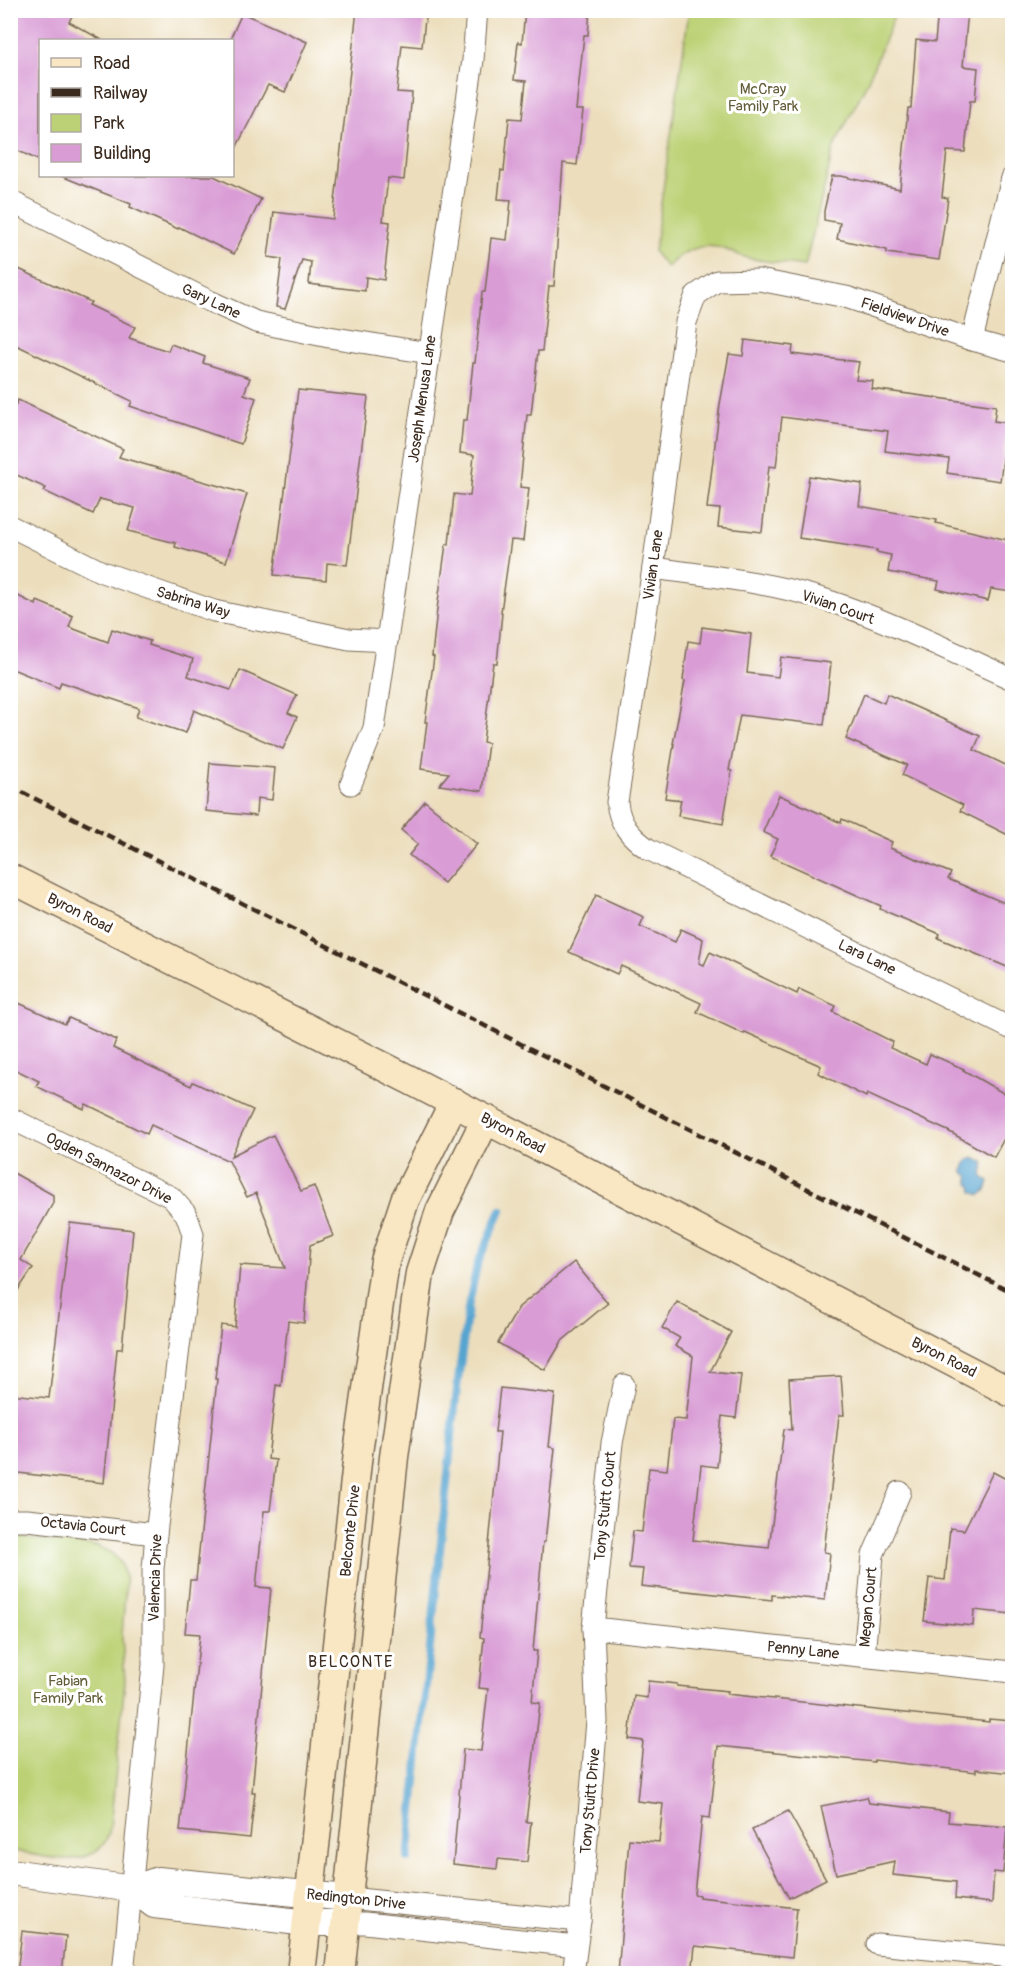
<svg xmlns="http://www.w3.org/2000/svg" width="1023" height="1984" viewBox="0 0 1023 1984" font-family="Pangolin,sans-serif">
  <rect width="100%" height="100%" fill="#fff"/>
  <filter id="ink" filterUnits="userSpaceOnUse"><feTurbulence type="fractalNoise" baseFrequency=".0167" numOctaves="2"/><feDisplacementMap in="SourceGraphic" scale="12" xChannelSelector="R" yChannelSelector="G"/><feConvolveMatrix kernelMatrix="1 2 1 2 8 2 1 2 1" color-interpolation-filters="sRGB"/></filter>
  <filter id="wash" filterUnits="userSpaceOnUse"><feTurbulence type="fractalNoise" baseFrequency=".008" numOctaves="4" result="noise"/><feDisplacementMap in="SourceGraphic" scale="24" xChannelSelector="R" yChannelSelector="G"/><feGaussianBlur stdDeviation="1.35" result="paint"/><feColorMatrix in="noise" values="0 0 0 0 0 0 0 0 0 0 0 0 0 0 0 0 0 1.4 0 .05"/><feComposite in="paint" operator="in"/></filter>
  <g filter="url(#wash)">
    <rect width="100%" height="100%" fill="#ecdebc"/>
    <g fill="#bcd175" stroke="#7c7e4a" stroke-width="1.5">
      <path d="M876 10 894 17 867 83 834 147 805 266C787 263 767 262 748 258 739 256 731 251 721 248 700 242 680 252 667 268L654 252 689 11Z"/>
      <path d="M11 1537 98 1546 110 1552 117 1558 122 1565 126 1582 122 1636 125 1681 110 1828C102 1874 43 1857 11 1850Z"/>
    </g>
    <polygon fill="#57a4d0" stroke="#496777" stroke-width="1.5" points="973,1157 984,1162 982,1176 989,1182 986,1191 980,1195 973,1192 972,1186 969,1184 969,1177 963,1171 967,1161"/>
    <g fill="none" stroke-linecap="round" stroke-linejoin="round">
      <polyline stroke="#57a4d0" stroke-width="8" points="408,1858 457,1388 468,1308 477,1265 501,1210"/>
    </g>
    <g id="blocks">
      <g fill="#d99cd5">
        <polygon points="17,10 75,10 69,22 102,40 40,40 40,161 10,147 10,23"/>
        <polygon points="357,10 426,10 422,47 402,45 397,92 412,93 404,180 388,178 383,221 390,222 384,280 366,277 365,291 309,284 311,262 302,260 285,309 276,307 282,259 268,257 274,212 333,219"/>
        <polygon points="525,10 590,10 588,35 584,35 576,110 583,110 577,165 563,163 554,286 549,286 542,351 538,351 531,415 527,415 520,487 529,488 523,541 511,540 501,612 502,613 497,663 493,663 483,742 488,743 482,791 439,785 449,773 421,769 427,722 425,722 434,657 432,656 437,609 446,544 449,544 454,494 470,496 474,455 460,453 463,420 467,420 473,363 475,363 482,292 485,292 491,238 507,240 511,200 498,199 501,170 504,171 509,118 522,119 526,81 514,80 518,42 522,43"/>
        <polygon points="938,10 968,10 963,66 978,68 975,101 970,101 965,152 947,151 942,197 948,198 939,260 887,253 887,250 837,239 840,223 824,220 824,211 832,176 841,176 900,189 908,108 911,108 916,40 935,42"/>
        <polygon points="242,13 307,42 285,92 268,85 232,156 232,35"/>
        <polygon points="61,176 214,176 261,199 234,254 179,227 178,229 130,207 131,204"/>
        <polygon points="10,265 91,302 89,305 135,327 129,338 168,351 171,344 205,357 203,363 250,378 244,394 256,398 241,444 130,406 132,401 10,342"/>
        <polygon points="745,340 793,346 792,354 859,362 856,380 873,381 872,389 996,406 994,421 1008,423 1000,481 947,473 949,459 885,451 888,431 782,417 776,467 769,466 762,532 718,527 720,509 707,508 720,404 729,354 743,356"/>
        <polygon points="298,390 368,397 347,565 327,563 326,580 274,575"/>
        <polygon points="18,400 123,449 119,457 247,494 226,562 175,547 176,543 128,531 135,508 100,499 93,514 44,491 46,488 10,472 10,416"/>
        <polygon points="809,476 862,484 859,506 937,520 936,523 1012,541 1012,592 991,589 988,601 937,589 939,581 888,572 891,555 876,552 877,550 799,538"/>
        <polygon points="10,592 36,605 37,601 73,616 69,627 108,642 112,629 150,641 149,645 193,659 188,676 231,690 240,670 297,695 288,713 297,717 283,749 194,710 186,733 136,717 139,708 61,682 59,688 10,668"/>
        <polygon points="702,627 751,634 747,673 778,677 781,657 831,663 824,725 740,715 729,770 732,771 723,824 678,816 681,800 665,798 674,744 673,744 685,681 683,680 688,641 700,643"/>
        <polygon points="864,694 884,703 887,694 980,736 974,750 1012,768 1012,837 960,811 963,805 902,775 907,765 846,739"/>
        <polygon points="210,763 275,768 272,800 257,798 256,816 206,811"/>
        <polygon points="779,795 841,823 842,819 892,842 890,848 951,873 948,879 1012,906 1012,969 938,938 940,934 880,909 881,906 770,856 778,839 763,832"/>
        <polygon points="425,801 477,844 444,883 409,855 418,844 401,830"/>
        <polygon points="596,895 644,917 640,926 675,942 681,929 703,939 699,963 704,965 710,952 797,994 799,989 836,1006 833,1012 893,1042 890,1048 926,1064 930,1054 964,1069 963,1070 1012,1098 1005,1112 1012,1117 1012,1124 994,1157 948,1131 867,1094 866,1097 818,1073 821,1066 745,1032 744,1034 697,1012 701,1003 621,966 617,974 569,952"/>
        <polygon points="10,999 65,1024 69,1018 116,1040 113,1048 191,1086 193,1082 253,1110 231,1156 273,1135 301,1191 314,1186 333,1236 310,1245 304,1323 288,1321 281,1386 276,1385 268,1459 276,1460 270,1511 264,1511 256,1587 271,1588 252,1792 255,1792 250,1838 180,1831 200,1634 185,1633 190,1580 196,1580 217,1379 215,1379 221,1325 235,1327 240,1265 285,1268 256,1193 247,1197 229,1161 151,1125 147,1134 86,1104 84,1109 36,1086 39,1081 10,1067"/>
        <polygon points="10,1171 53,1195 53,1203 21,1260 33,1268 10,1302"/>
        <polygon points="70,1223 133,1230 122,1349 117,1349 104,1483 10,1472 10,1394 49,1398"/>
        <polygon points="574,1262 608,1303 562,1341 545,1370 498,1343 519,1307"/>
        <polygon points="677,1302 731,1332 710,1372 741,1375 736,1418 722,1416 717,1467 701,1465 693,1540 769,1548 784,1429 792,1430 789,1379 841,1376 844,1415 839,1415 824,1552 830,1553 825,1600 772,1595 772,1600 641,1586 643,1569 629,1568 633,1531 642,1532 649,1468 667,1470 673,1419 686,1420 693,1356 675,1346 680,1338 662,1328"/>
        <polygon points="500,1388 555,1394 549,1447 555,1448 545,1542 543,1542 533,1651 537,1651 532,1702 540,1703 526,1822 531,1822 527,1862 498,1859 497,1869 453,1864 463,1749 481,1751 488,1689 479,1688 484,1638 480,1637 500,1432 495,1432"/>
        <polygon points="993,1472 1012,1482 1012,1614 974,1610 973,1626 924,1621 929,1578 945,1580 950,1528 964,1530"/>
        <polygon points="648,1681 677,1684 677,1686 728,1691 727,1694 989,1722 989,1719 1012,1721 1012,1773 976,1769 976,1772 874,1760 874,1762 718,1746 710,1818 702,1817 694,1894 699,1895 699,1897 797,1908 792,1957 695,1946 692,1974 618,1974 629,1839 659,1842 663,1804 637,1801 643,1741 629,1739 634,1696 647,1698"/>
        <polygon points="867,1797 869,1803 949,1812 948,1822 1007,1827 1003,1873 994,1872 992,1903 955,1899 956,1882 893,1875 895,1861 836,1874 821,1806"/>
        <polygon points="788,1811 826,1879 789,1898 752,1830"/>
        <polygon points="22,1931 66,1936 62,1974 17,1974"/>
      </g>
    </g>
  </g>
  <g filter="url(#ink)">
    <use href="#blocks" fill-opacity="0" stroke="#796955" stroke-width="1.5"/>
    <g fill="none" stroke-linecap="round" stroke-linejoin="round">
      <defs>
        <g id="minor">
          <polyline points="10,201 207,300 256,322 329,337 429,353"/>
          <polyline points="972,340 1012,178"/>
          <path d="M1012 351 972 340 846 297 759 280 717 281 696 295 686 322 653 568 617 802C619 824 631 837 648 849L1012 1029"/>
          <polyline points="10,526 102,572 214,611 349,639 387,641"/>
          <path d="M653 568C710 576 768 582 823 599 888 620 950 651 1012 679"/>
          <polyline points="351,784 374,728 473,60 477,10"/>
          <polyline points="10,1118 171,1197 186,1214 193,1234 156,1534 153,1569 153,1665 123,1974"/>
          <polyline points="10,1520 27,1520 156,1534"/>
          <polyline points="593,1628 1012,1672"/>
          <polyline points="864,1656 873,1555 900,1492"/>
          <polyline points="348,1898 580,1921"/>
          <polyline points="346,1923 365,1923 576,1946"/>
          <polyline points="877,1944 1012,1957"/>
          <polyline points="573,1974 580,1921 597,1721 593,1628 612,1443 624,1385"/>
        </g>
        <g id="tertiary">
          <polyline points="10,1872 133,1889 158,1880 348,1898"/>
          <polyline points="133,1889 154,1905 307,1923 346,1923"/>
        </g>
        <g id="secondary">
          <polyline points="10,878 412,1081 1012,1393"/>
          <polyline points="301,1974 358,1453 385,1261 405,1200 454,1102"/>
          <polyline points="340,1974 394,1457 420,1273 440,1211 486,1119"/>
        </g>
      </defs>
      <use href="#minor" stroke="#796955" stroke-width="23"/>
      <use href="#tertiary" stroke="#796955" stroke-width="28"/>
      <use href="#secondary" stroke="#796955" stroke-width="31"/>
      <use href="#minor" stroke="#fff" stroke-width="21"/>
      <use href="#tertiary" stroke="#fff" stroke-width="26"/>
      <use href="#secondary" stroke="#f9e7c3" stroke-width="28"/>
      <polyline stroke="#3b2a1e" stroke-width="4.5" stroke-dasharray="9 4.5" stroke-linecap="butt" points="10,786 1012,1292"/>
    </g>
  </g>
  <g text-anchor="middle" stroke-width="6" stroke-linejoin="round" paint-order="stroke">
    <g font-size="15" fill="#625c38" stroke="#fff">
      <text x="763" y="94">McCray<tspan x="763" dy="17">Family Park</tspan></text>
      <text x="68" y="1686">Fabian<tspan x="68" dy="17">Family Park</tspan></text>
    </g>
    <g font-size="15" fill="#3b2a1e" stroke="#fff">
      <text transform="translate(211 301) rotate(25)" y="5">Gary Lane</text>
      <text transform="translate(905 317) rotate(19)" y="5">Fieldview Drive</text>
      <text transform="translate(422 399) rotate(-82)" y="5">Joseph Menusa Lane</text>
      <text transform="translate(653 565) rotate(-82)" y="5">Vivian Lane</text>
      <text transform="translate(193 602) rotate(17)" y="5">Sabrina Way</text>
      <text transform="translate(838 607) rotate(19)" y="5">Vivian Court</text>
      <text transform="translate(80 913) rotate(27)" y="5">Byron Road</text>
      <text transform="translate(867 957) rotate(26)" y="5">Lara Lane</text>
      <text transform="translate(513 1133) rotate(28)" y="5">Byron Road</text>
      <text transform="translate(109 1168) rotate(27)" y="5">Ogden Sannazor Drive</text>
      <text transform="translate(944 1357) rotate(27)" y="5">Byron Road</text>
      <text transform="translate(605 1506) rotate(-84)" y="5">Tony Stuitt Court</text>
      <text transform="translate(83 1526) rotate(6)" y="5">Octavia Court</text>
      <text transform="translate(350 1531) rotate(-84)" y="5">Belconte Drive</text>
      <text transform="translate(155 1578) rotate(-88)" y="5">Valencia Drive</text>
      <text transform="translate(868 1607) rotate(-85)" y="5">Megan Court</text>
      <text transform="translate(803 1650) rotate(6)" y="5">Penny Lane</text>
      <text transform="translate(590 1801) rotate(-85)" y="5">Tony Stuitt Drive</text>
      <text transform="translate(356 1899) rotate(6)" y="5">Redington Drive</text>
    </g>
    <g font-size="16" letter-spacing="1.5" fill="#3b2a1e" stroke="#fff">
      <text x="351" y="1667">BELCONTE</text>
    </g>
  </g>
  <rect width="1023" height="1984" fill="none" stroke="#fff" stroke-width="36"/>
  <rect x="39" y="39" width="195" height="138" fill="#ffffff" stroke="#b1aaa5" stroke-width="1.5"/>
  <rect x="51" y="58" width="30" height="9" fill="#f9e7c3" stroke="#b1aaa5" stroke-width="1.5"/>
  <text x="93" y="69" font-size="18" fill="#3b2a1e">Road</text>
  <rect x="51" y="88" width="30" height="9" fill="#3b2a1e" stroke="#b1aaa5" stroke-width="1.5"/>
  <text x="93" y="99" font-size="18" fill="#3b2a1e">Railway</text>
  <rect x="51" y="114" width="30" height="18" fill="#bcd175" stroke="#b1aaa5" stroke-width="1.5"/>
  <text x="93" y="129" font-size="18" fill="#3b2a1e">Park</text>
  <rect x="51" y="144" width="30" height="18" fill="#d99cd5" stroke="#b1aaa5" stroke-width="1.5"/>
  <text x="93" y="159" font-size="18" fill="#3b2a1e">Building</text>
</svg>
